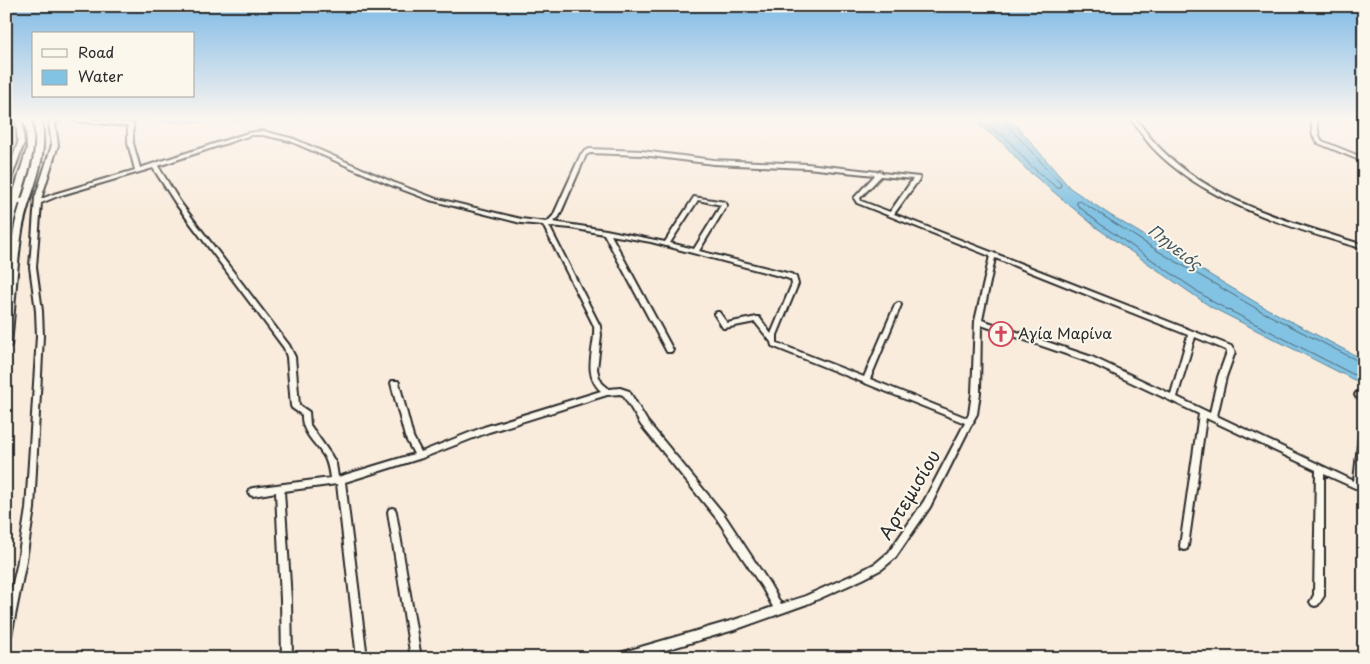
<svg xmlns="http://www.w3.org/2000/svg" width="1370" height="664" viewBox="0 0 1370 664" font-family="'Playpen Sans',sans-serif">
  <rect width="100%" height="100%" fill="#f9ecdd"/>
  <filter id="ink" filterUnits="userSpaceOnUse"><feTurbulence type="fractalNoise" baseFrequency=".02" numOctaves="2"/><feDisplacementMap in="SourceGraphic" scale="10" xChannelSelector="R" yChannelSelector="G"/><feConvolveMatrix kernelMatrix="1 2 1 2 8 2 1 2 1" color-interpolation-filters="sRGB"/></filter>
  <g filter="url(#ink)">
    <g fill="#82c2e2" stroke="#5f8699">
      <polygon points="105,119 315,119 185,123"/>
      <polygon points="970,119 1008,119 1017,126 1070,188 1110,215 1262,306 1364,360 1364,385 1211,307 1097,228 1026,169 1003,143"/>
    </g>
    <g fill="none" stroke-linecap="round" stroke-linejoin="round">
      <g stroke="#4e6774" stroke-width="1">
        <polyline points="979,119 1007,139 1030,165 1057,188 1060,188 1061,184 1006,124 1005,119"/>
        <polyline points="1364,364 1259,310 1158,251 1080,201 1077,202 1077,205 1100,224 1213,302 1364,380"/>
      </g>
      <defs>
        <g id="street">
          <polygon points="16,119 22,119 24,143 9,185 6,187 6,177 18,143"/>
          <path d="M55 119H61L55 124 58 145 41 199 54 194 135 170 128 143V126L75 121 73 119H88L133 124V143L140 168 248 133 263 131 294 139 397 184 434 198 521 219 547 222 553 216 581 154 589 149 642 151 714 160 807 164 878 172 880 171 882 173 919 177 920 178 894 214 1231 346 1235 352 1226 377 1217 416 1354 481 1360 426 1361 424 1364 423V469L1362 484 1364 485V492L1324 474V596L1318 605 1315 606 1312 605 1310 602 1314 595 1316 470 1206 418 1188 546 1187 549 1184 550 1181 549 1180 546 1199 414 1086 361 981 325 980 393 977 414 973 421 974 422 971 425 930 507 895 558 882 569 863 579 807 604 734 630 638 658H615L617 655 620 653 734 620 773 607 763 589 717 519 641 425 623 395 620 394 607 395 489 432 422 458 345 482 367 658H357L337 484 284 491 291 600 292 658H282L281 600 276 492 253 496 250 495 249 492 250 489 253 488 330 478C329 471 328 464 325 458 317 444 301 433 302 415L292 408 291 406 287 357 284 348 176 204 153 168 58 196 41 203 36 267 42 311 43 336 34 509 25 566 11 636 9 639 6 641V613L17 566 26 509 37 336 36 311 30 267 35 198 52 145 49 123ZM251 135H263L290 141 393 186 430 200 521 223 543 225 594 326C596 348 581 373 601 391L484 427 421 452 413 437 399 383 398 381H392L391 383 405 437 414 454 338 477 336 464 331 455 310 425 309 412 299 405 295 357 289 345 180 202 158 166ZM590 153 642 155 714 164 807 168 875 175 854 198 857 203 990 256 975 321 972 393 969 414 967 418 870 379 901 305 900 303H898L895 305 864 377 777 343V335L798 284 796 277 791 274 699 251 727 205 725 202 694 197 665 242 606 230 553 222 559 217 586 155ZM881 176 913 179 890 212 861 201 860 198ZM698 200 721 205 694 249 670 243ZM549 226 571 228 604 234 667 352H671L673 350 611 235 651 242 787 278 791 280 792 284 771 334 759 317H757L727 323 719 312H717L714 314 723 328H725L755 322 771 342 772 346 965 423 924 501 889 552 876 563 857 573 803 597 781 604 769 583 723 513 647 421 629 391 620 388 609 389 602 383 599 377 597 369 601 335 600 326ZM995 258 1188 335 1171 394 1092 357 982 320ZM1195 337 1226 350 1227 352 1218 377 1210 413 1177 397Z"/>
          <path d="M1131 119H1136C1143 127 1148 136 1155 143 1159 148 1164 152 1169 157 1222 205 1297 224 1364 245V249C1294 229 1203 202 1152 147 1144 138 1138 128 1131 119Z"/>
          <polygon points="1311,119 1316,119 1319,136 1322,141 1364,158 1364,162 1318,143 1313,136"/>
          <polygon points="1359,392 1364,394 1364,401 1356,397 1355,395 1356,393"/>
          <polygon points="392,508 395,509 396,512 421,658 411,658 388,512 389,509"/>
        </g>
        <polygon id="secondary" points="25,198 29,200 28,202 6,206 6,202"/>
        <g id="primary">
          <path d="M23 119H31C38 148 28 172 20 200 16 212 13 225 10 238L6 241V217L27 149 26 129Z"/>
          <path d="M33 119H41C50 161 29 191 22 231 16 268 15 307 11 345L6 349C6 309 7 270 14 230 21 191 42 161 33 119Z"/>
        </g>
      </defs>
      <use href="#street" stroke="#2b2b2b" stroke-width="4"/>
      <use href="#secondary" stroke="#2b2b2b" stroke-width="3"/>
      <use href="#primary" stroke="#2b2b2b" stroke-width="4"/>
      <use href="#street" fill="#fbf7ec" fill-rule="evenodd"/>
      <use href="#secondary" fill="#fbf7ec" fill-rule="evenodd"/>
      <use href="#primary" fill="#fbf7ec" fill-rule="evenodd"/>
    </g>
  </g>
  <linearGradient id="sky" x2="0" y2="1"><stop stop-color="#7fbae6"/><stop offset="0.56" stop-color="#fcf6f0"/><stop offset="1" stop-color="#fcf6f0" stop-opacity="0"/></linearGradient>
  <rect width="1370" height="212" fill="url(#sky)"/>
  <defs>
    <symbol id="church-ring" viewBox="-11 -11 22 22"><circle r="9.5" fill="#fbf7ec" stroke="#d1495b" stroke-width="1.5"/><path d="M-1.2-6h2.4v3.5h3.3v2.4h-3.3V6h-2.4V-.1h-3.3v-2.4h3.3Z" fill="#d1495b"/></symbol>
  </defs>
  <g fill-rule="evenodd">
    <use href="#church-ring" x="987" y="320" width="28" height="28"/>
  </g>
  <g text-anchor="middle" stroke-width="4" stroke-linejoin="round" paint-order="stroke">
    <g font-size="15" fill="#2b2b2b" stroke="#fbf7ec" text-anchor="start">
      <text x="1018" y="339">Αγία Μαρίνα</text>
    </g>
    <g font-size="16" font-style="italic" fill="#455862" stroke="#fbf7ec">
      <text transform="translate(1175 247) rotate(38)" y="6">Πηνειός</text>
    </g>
    <g font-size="18" fill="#2b2b2b" stroke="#fbf7ec">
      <text transform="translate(910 495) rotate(-59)" y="6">Αρτεμισίου</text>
    </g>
  </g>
  <rect width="1370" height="664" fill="none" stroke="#fbf7ec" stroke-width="25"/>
  <rect x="12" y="12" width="1345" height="639" fill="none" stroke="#2b2b2b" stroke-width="2" filter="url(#ink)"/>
  <rect x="32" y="32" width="162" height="65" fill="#fbf7ec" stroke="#a8a59f"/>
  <rect x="42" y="49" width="25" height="8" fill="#fbf7ec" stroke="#a8a59f"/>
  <text x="78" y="58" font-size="15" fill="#2b2b2b">Road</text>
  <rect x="42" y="70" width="25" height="15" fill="#82c2e2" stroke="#a8a59f"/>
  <text x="78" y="82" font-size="15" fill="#2b2b2b">Water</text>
</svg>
